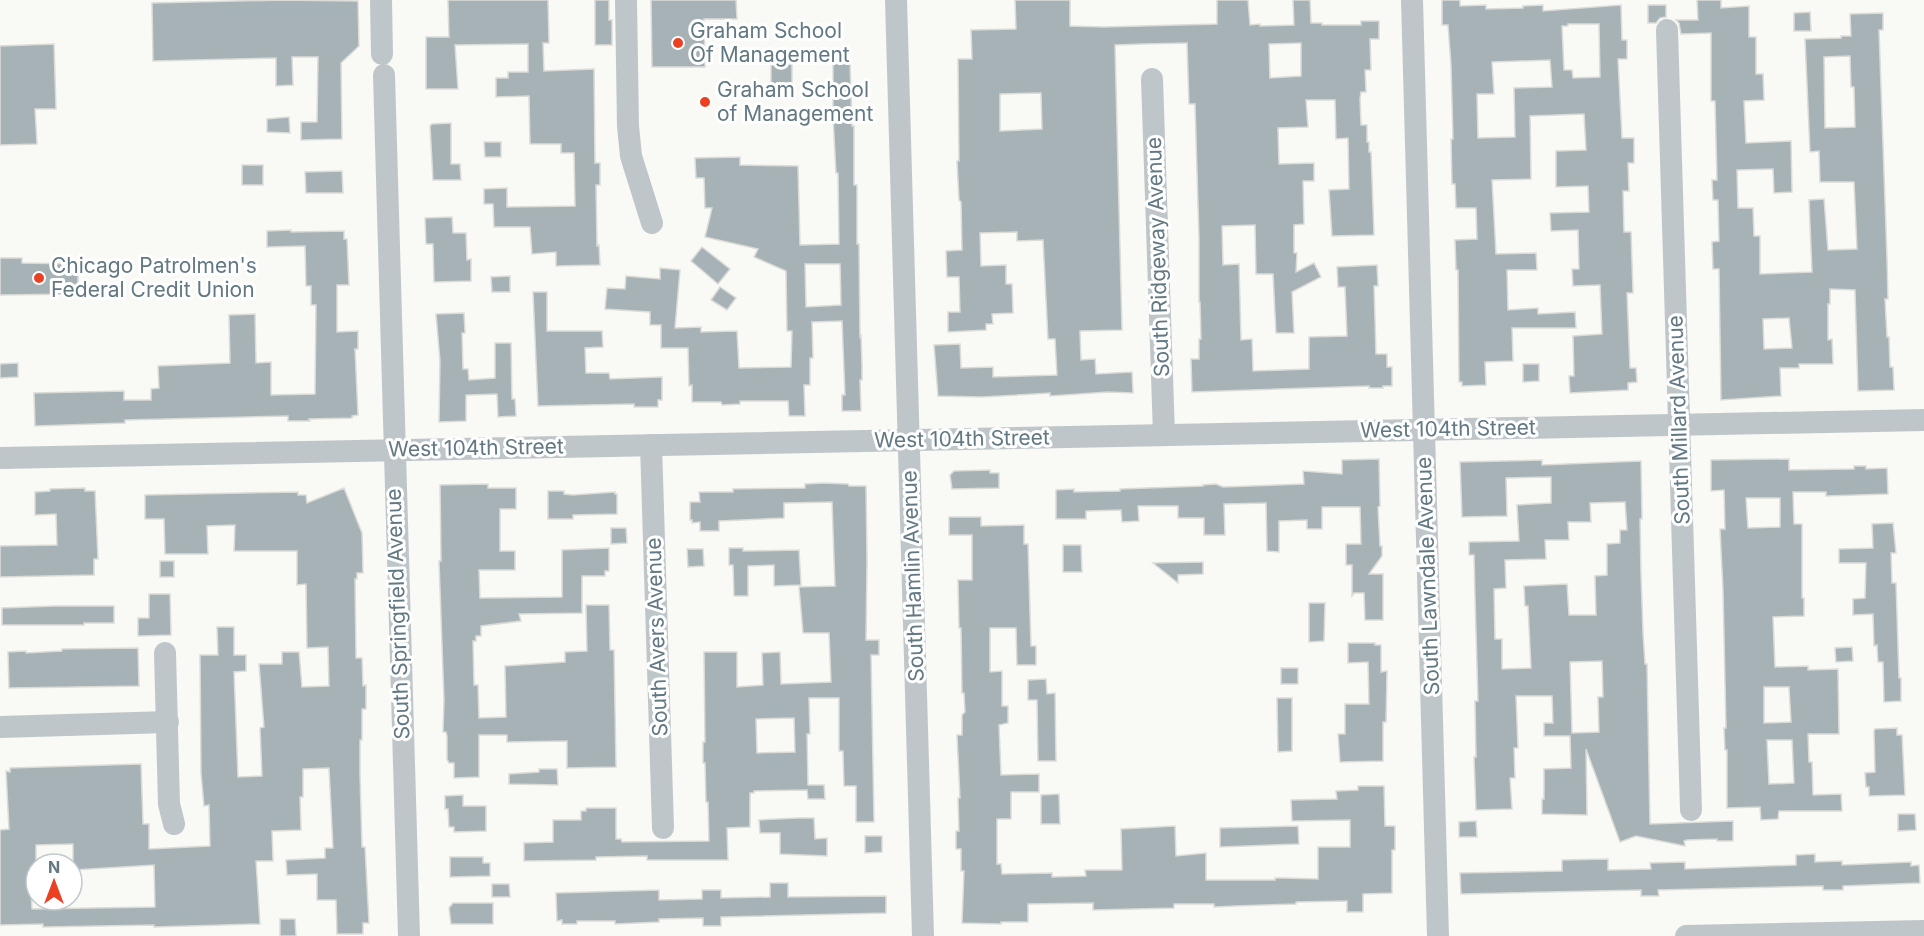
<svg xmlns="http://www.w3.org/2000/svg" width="1924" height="936" viewBox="0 0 1924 936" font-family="Inter,sans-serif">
  <rect width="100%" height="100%" fill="#f9f9f6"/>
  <g fill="#a6b2b6" stroke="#dbdbd8" stroke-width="1.5" fill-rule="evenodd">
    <polygon points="281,0 358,1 359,46 341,63 342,139 301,140 301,122 317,122 318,57 292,57 293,85 276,86 276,58 153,61 152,3"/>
    <polygon points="448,0 548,0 549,43 543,43 544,71 594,69 595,163 600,163 600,185 596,185 597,246 599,245 600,265 556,266 556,252 532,254 530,227 494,227 493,204 484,204 484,189 507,188 507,207 575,206 574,153 561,153 561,144 530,144 529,96 496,97 496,78 508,78 508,72 528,72 528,44 455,45 458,89 426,89 426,37 449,37"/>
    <polygon points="595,0 609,0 609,20 612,20 612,45 595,45"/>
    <polygon points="651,0 736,0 737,19 704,19 705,67 652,67"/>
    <path d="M1015 0H1070V26L1104 27 1217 24V0H1248L1250 25 1260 24V26L1294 25 1293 0H1310L1311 23H1322V25H1361V21H1379V39H1370L1371 70H1365L1366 92H1361L1360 99 1361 125H1367V142H1369V152H1371L1374 235 1332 236 1329 190 1349 189 1348 138 1336 139 1335 100H1306L1308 127 1278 128 1279 164 1314 163V181H1303L1304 224 1294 225V253H1297L1296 272 1314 263 1321 277 1292 292 1294 333H1276L1273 274H1256L1255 225 1222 226 1223 265 1239 264 1241 340 1252 339 1253 371 1309 369V337L1347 336 1345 287H1338L1337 267 1377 265 1378 286H1374L1376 354H1387V367H1392V386H1383V388H1369V386L1192 392 1191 359H1199V339H1201L1200 302H1199V238L1195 104H1189L1187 43 1142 44 1115 45 1122 330 1080 331 1081 360 1095 359 1096 374 1132 372 1133 393 1108 392 1050 396V393L982 397 938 396 934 345 960 344 961 368 993 367V377L1057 375 1055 339H1048L1043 240 1017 241V232L980 233 981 266 1006 265V284H1012L1013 313 992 314 993 324H986V330L948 332V312H960L959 277H947L946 251 962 250 961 202 959 200 957 161H959L958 59H972L971 30 1016 29ZM1301 43V76L1270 78 1269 44ZM1041 93 1042 129 1000 131V94Z"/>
    <path d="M1442 0H1460V6L1486 5V9L1523 8V6L1543 5V11L1621 5 1622 40H1627V59H1618L1622 138H1634V163H1628L1629 191H1623L1624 232H1631L1633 293H1627L1630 368H1636L1637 382 1628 383V390L1570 393 1569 376H1574L1573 336 1602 334 1600 285 1573 286 1572 269H1579L1578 230 1551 231 1550 213 1589 212 1588 186 1556 187V151L1586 150 1584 114 1530 116 1531 179 1492 180 1496 254 1536 253 1537 270H1507L1508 310 1538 308V314L1575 312 1576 328H1512L1513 361 1485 362 1486 385 1462 386V382H1459L1458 270H1456L1455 240 1477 239 1476 208H1456L1455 184H1452L1451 139H1453L1451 65 1448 25H1442ZM1568 24H1599L1600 77 1573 78 1572 70H1564L1562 26H1568ZM1550 60 1552 87 1514 88 1515 137 1478 138 1477 94H1494L1492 62Z"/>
    <path d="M1697 0H1721V8L1749 6V37H1756V74H1763L1764 100 1744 101 1746 143 1791 141 1792 192 1774 193 1773 169 1737 170 1738 208H1753L1754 236H1760V274L1812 272 1809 200 1824 199 1828 250 1857 249 1854 182H1820L1819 151 1810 152 1805 39 1841 38V36H1851L1850 14 1883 13V30H1879L1887 259 1888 299H1885L1887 337H1889L1890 367H1893L1894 390 1858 391 1855 290 1830 289V304H1828V340L1832 339 1833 364H1799V368H1780L1781 396 1721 400 1719 269H1713L1712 242 1719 241 1718 200H1713L1712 180H1717L1715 101H1711V33L1681 34 1679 23 1676 20H1698ZM1850 56 1851 87H1854L1855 127 1825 128 1824 57ZM1789 318 1792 348 1764 349 1763 319Z"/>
    <polygon points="1648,5 1666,5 1666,17 1660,18 1656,23 1648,23"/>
    <polygon points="1810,12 1811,31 1794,31 1794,13"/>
    <polygon points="54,44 56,109 35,109 37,144 0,145 0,46"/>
    <path d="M850 62 852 126H854V185H857V244H859L860 337 861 336 862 366V380H860L861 411H842V395H845L842 321 812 322 813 358H810V385H804L805 416H789L788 401H740V404L722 405 721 402H692V385L689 386 688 348H661V325H650V312L605 309 607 288 625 289 626 276 660 279V268L680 270 675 328 701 327V332L737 331 739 368 791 367 792 331H787L786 271 754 257 758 249 705 237 712 208H705L704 178H696L695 158 740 157V165L798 166 800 245 839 244 838 173H836L833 116V63ZM805 264H840L841 305 806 307Z"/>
    <polygon points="792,64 792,86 771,86 771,65"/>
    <polygon points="289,117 290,133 267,132 267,119"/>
    <polygon points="451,123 451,164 460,164 461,180 433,180 430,126 432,124"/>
    <polygon points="484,142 501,142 501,157 485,157"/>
    <rect x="242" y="165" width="21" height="20"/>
    <polygon points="342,171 343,193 306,193 305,172"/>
    <polygon points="452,217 453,233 466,233 467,260 471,259 471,281 434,282 433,244 426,244 425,218"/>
    <polygon points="291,230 291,232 344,231 344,239 347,239 349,285 337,285 337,332 358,331 358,349 355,349 358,415 352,416 352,418 309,419 310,421 288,421 288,416 125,420 125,423 35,426 34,393 124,391 124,400 151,400 151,389 159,388 158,366 230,363 229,315 255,314 256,363 271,362 271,395 315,394 316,305 311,305 311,286 306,286 305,246 267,247 267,231"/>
    <polygon points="702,247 730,269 718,284 691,261"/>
    <polygon points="0,258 22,258 22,263 78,264 78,294 0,295"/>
    <polygon points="510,276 510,292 492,292 491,277"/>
    <polygon points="720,287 736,298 727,310 711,300"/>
    <polygon points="533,292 547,292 547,331 602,331 603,347 585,348 586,373 609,373 610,379 662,377 662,400 658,400 658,407 634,407 634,404 538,406"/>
    <polygon points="464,313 465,333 462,333 463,369 468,369 469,380 495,378 495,343 511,343 512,399 515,399 516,416 498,417 497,394 469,395 466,395 466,421 439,422 440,361 436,314"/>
    <polygon points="18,363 18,377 0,378 0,364"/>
    <polygon points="1523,364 1539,364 1539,381 1523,382"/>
    <polygon points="1379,459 1380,506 1378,507 1380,546 1382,546 1382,556 1369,574 1383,574 1383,620 1365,620 1364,593 1354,593 1352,596 1352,565 1346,565 1346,544 1361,544 1360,507 1322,507 1322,529 1307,529 1307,520 1279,521 1279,552 1267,551 1266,503 1224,504 1225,535 1204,535 1204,518 1178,518 1178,506 1138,506 1139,521 1122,522 1121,510 1086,511 1086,519 1056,519 1056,490 1074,489 1074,492 1120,491 1120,489 1203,486 1203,485 1216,484 1223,487 1304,484 1303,471 1342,474 1342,460"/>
    <path d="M1789 459V470L1854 469V466H1866V469L1887 468 1888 494 1826 496V492H1793L1794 524H1802V598H1804V616L1773 617 1775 667 1808 666V670L1838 669 1839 734H1808L1809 762H1812L1813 795 1841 794 1842 811H1779L1778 819 1761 820 1760 807 1727 808V750H1725L1724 728H1726L1723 590 1720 529H1725L1724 490 1711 491V460ZM1746 498H1780V527L1748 528ZM1764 687H1789L1791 722 1764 723ZM1767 740H1792L1794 783 1769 784Z"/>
    <path d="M1542 460V465L1641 461 1642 519H1640L1641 575 1643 633 1645 664H1647L1650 824 1733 821V841H1717V839L1687 840 1684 841 1685 846 1636 836 1620 842 1586 749 1587 815 1542 814V799H1544V769L1571 768 1570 736H1544V723H1553L1552 696H1516L1518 748H1514L1515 778H1510L1512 809 1476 810 1474 757H1476L1475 701H1478L1475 597 1474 555H1469V542L1519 541 1517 505 1551 503V477L1506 478 1507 516 1462 517 1460 462ZM1625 502 1627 530H1620V543L1607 544V575L1595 576 1596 615H1569L1567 584 1524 586 1525 606H1528L1531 668 1502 669V639H1495L1494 589 1506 588 1505 560 1546 559 1545 540H1569L1568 522H1591L1590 503ZM1602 661 1603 697H1598L1599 732 1572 733 1570 662Z"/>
    <polygon points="990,470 990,473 999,473 999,488 952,489 950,475 954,471"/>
    <path d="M824 483 848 484 849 486H866L867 561 866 640H879V655H871L874 822H856V786H844L843 751H839V698H809L810 734H807L808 785H824L825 799H808L807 790 754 791V793H750V827L727 828 728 860H647V856L596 857V860L524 861V843L553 842V820H581V811H586V808H616V839H621L622 842 709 841 708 802H706L705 763H703V742H705L704 652H737V687L763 685 762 653 780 652 781 684 831 682 829 633H803L799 587 835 586 832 502 784 503V518L719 521V531H700V522L692 523V520H690V502H700L699 492H733V489L805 488V484ZM794 718 795 752 757 753 756 719Z"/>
    <polygon points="488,484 488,488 516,488 516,509 500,509 500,551 515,551 515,570 479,570 480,598 562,597 562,550 609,548 609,571 605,571 605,576 582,576 582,613 519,614 521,621 481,626 481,636 476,636 476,641 473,641 474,685 478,685 479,718 506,717 505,666 565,662 565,652 587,651 586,605 609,605 610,650 614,650 616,767 567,768 567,741 507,742 507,735 479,735 479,777 454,778 454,763 449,763 447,759 447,736 446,732 443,732 444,700 439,561 441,561 441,557 440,485"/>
    <polygon points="85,488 85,491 95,491 98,559 94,559 94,575 0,577 0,546 57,545 56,514 35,515 35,492 50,491 50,489"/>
    <path d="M344 488 362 533 363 573H357V579H355L356 658H362L363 686 366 685V709H362V740H360V775L362 847H365L369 923H363V934H337L336 900H317V874L287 875 286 860 325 858V848H333L329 768 303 769V797H300L301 830 272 831 273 861H256L260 924 154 927V925L43 927V924L0 925V830L9 829 6 771 10 772V768L141 764 143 824H149V849L210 846 209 805 204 806 201 773 200 655H218L217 627H234V655H246V671L234 672 238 777 262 776 260 728 264 727 259 664H282V652H299L302 687 329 686 328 647 307 648 306 584 297 585V551H234L235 525 207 526 208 554H165L164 519H145V495L298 492V495H306L307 503ZM73 844V870L154 865 155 907 32 909 30 868H36V845Z"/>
    <polygon points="548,491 564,491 564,494 573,495 615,492 615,494 617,494 617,514 573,515 573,519 548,519"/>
    <polygon points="949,517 981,517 981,526 1024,525 1024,544 1028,544 1031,646 1036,646 1036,665 1017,665 1016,628 990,628 990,672 1002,671 1002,706 1008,706 1008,723 999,725 1001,775 1039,774 1039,792 1011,792 1011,819 997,819 997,864 1001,864 1002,874 1052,873 1052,877 1086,876 1085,870 1122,870 1121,829 1175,826 1176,856 1206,853 1206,880 1275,880 1275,878 1283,878 1318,879 1318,847 1350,847 1350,820 1292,821 1291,800 1337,799 1336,791 1358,790 1358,786 1384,786 1385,826 1395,826 1395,850 1392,850 1392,893 1363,894 1363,912 1347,912 1347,901 1296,902 1296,904 1234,906 1214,907 1214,904 1174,904 1174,908 1093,910 1093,903 1028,904 1028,922 1001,922 1001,924 962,923 964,871 961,871 961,849 956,849 956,831 959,831 958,798 960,798 957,735 962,735 962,715 965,712 964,693 962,693 961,628 959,628 958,580 972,580 972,535 949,535"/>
    <polygon points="1893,523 1896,553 1891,553 1892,583 1896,583 1899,678 1901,678 1901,701 1884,702 1883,662 1878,662 1877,645 1874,646 1873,614 1853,615 1853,599 1865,598 1866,563 1839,563 1839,549 1873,548 1872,524"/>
    <polygon points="611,528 626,528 627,543 611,544"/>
    <polygon points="1063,545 1081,545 1082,572 1063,572"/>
    <polygon points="729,548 743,548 743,551 799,550 801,585 774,586 774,565 748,566 748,596 734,596 733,565 729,565"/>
    <polygon points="687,549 703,549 704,566 688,567"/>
    <rect x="160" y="561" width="14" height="16"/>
    <polygon points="1203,562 1203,574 1178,575 1178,583 1153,563"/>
    <polygon points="149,594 170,594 171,635 138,636 138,618 149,618"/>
    <polygon points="1309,603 1325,603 1324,641 1309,642"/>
    <polygon points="55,606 114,606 114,623 84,623 84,625 2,625 2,608"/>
    <polygon points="1348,643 1375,643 1375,645 1381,645 1381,672 1387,671 1386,722 1383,722 1383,761 1340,762 1338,734 1345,734 1345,704 1369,704 1368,662 1348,663"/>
    <polygon points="1852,647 1853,661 1836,662 1835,648"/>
    <polygon points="138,648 139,686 9,688 8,652 26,651 26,653 62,651 62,649"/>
    <rect x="1281" y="668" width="17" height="16"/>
    <polygon points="1046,679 1047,694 1055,693 1056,761 1038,761 1037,700 1028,700 1028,680"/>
    <polygon points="1277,698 1292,698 1292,751 1278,752"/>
    <polygon points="1897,728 1897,735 1902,735 1905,795 1869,796 1869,787 1866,787 1865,773 1875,772 1874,731 1875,729"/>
    <polygon points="539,769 557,769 558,785 509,784 509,774 539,772"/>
    <polygon points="1059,794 1060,824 1041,824 1041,795"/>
    <polygon points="463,795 463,806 486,806 486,831 454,832 454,827 449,827 448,809 445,809 445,796"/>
    <polygon points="1898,814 1915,814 1916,830 1898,831"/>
    <polygon points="798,818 814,818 815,839 827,838 827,856 780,854 780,833 760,833 759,820"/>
    <polygon points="1476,821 1477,837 1459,837 1459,822"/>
    <polygon points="1298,826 1299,844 1220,847 1220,828"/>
    <polygon points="865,836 882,836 882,852 865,853"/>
    <polygon points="1815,854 1815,862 1842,861 1842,865 1911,862 1911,866 1919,865 1920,883 1843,886 1843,890 1823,890 1823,886 1658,890 1659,896 1641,896 1641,890 1461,894 1460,873 1562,871 1562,860 1608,859 1608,870 1651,869 1650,863 1685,862 1685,869 1796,865 1796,855"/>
    <polygon points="450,857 483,857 483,863 490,863 490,876 450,877"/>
    <polygon points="770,883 788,883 788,897 886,896 886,913 721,917 721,926 703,926 703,918 659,919 659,922 615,924 615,921 577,921 577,924 562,924 562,920 557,921 556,893 659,890 659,900 702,899 702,890 721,890 721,898 770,897"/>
    <polygon points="492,884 509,884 510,897 492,897"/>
    <polygon points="453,903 493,903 493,924 451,924 449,908"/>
    <polygon points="280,919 295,919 296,936 280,936"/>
  </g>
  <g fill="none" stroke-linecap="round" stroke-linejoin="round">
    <g stroke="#bfc6c9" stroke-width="22">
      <polyline points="381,0 382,54"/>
      <polyline points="626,0 628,126 631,156 652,223"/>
      <polyline points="896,0 923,936"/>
      <polyline points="1412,0 1438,936"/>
      <polyline points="1667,30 1691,810"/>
      <polyline points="384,75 409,936"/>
      <polyline points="1152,79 1164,435"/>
      <polyline points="651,445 663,828"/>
      <polyline points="0,458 1924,420"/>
      <polyline points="165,653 169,804 174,824"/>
      <polyline points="0,727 168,722"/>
      <polyline points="1686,936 1924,931"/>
    </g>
  </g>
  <g fill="#ec4023" stroke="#fff" stroke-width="2">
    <circle cx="678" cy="43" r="6"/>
    <circle cx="705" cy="102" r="6"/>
    <circle cx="39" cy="278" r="6"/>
  </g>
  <g text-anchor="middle" stroke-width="6" stroke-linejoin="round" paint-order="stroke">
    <g font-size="21" fill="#627883" stroke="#fff" text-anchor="start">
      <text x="690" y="38">Graham School<tspan x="690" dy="24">Of Management</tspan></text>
      <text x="717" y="97">Graham School<tspan x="717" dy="24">of Management</tspan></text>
      <text x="51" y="273">Chicago Patrolmen's<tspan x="51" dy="24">Federal Credit Union</tspan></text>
    </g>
    <g font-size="21" fill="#627883" stroke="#fff">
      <text transform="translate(1158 257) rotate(-92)" y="7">South Ridgeway Avenue</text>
      <text transform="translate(1679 420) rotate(-92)" y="7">South Millard Avenue</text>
      <text transform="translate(1448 429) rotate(-1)" y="7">West 104th Street</text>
      <text transform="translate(962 439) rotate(-1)" y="7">West 104th Street</text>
      <text transform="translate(476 448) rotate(-1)" y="7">West 104th Street</text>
      <text transform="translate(913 576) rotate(-92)" y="7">South Hamlin Avenue</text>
      <text transform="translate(1428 576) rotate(-92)" y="7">South Lawndale Avenue</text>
      <text transform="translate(398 614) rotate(-92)" y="7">South Springfield Avenue</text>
      <text transform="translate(657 637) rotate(-92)" y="7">South Avers Avenue</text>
    </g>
  </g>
  <g transform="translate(54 882)"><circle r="28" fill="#ffffff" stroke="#c0c9cd" stroke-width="1.5"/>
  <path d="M0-4.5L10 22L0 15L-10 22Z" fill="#ec4023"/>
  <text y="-9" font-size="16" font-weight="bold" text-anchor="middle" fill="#627883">N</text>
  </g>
</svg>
